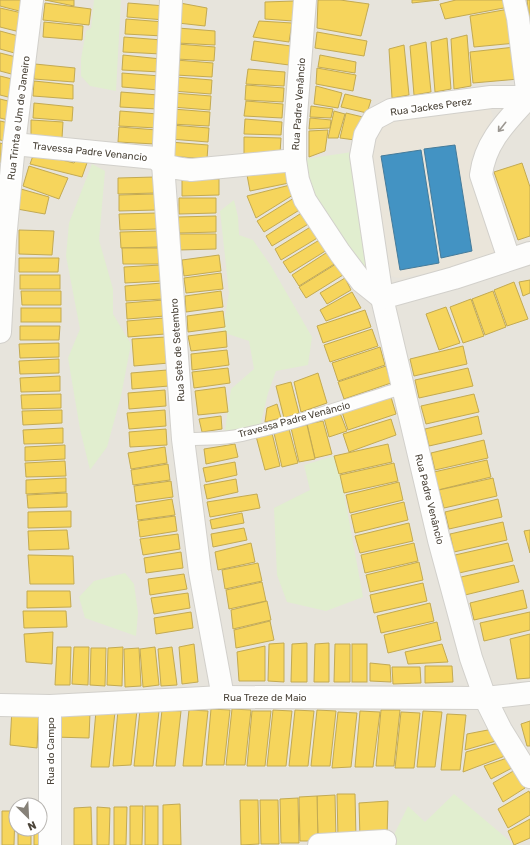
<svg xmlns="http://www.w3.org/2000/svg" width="530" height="845" viewBox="0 0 530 845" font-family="Rubik,sans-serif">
  <rect width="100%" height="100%" fill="#f4f2ee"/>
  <path fill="#e7e4dc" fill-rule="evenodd" d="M0 0H530V845H0ZM16 805H40V829H16Z"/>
  <polygon fill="#eae5da" points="486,104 491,110 493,117 471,158 470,175 473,187 496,256 455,269 399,278 390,276 384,270 369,136 377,123"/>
  <g fill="#e1eecf">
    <polygon points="94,0 121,0 116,91 90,86 81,76 81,59 86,31 91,28"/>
    <polygon points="352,152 370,281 313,197 307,174 305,159"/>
    <polygon points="92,164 105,171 99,240 113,289 113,314 131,344 121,396 107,447 90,470 80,429 68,358 80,329 66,256 69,223"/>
    <polygon points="234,200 238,217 239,235 253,240 271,266 312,337 308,365 276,371 268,393 259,431 224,437 231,389 254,369 249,341 222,332 229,293 220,211"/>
    <polygon points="334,456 342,482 363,597 326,611 287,602 277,575 274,508 310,490 304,465"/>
    <polygon points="125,573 134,584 138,613 136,636 85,618 79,597 94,581"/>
    <polygon points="454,794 510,841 511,845 389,845 408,806 425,822"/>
  </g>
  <g fill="#f6d55c" stroke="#c3aa52">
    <polygon points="0,0 24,0 23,12 0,6"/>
    <polygon points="45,0 74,0 74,6"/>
    <polygon points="318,0 340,0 369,4 361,36 317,28"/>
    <polygon points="412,0 439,0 412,3"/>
    <polygon points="456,0 507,0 509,7 445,19 440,4"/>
    <polygon points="527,0 530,0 530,28"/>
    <polygon points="294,1 293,21 265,19 265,2"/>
    <polygon points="45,3 91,9 89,25 43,20"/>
    <polygon points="128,3 165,6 165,20 127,17"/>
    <polygon points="180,3 207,8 205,26 178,23"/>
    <polygon points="0,8 22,13 20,32 0,27"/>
    <polygon points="509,9 516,43 474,47 470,16"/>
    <polygon points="126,19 164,22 163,36 125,34"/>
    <polygon points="259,21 292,23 289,42 253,37"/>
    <polygon points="44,22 83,26 82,40 43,37"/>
    <polygon points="178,28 215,31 215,45 177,43"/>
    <polygon points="0,31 22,37 18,54 0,49"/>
    <polygon points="317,32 367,41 364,56 315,48"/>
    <polygon points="467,35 471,86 454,89 451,39"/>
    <polygon points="124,37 162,40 161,54 123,52"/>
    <polygon points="447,38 451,89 435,92 431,42"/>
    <polygon points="254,41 291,46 289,65 251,60"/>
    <polygon points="426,42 431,92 414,95 410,46"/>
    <polygon points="177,44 215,47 214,61 176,59"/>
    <polygon points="404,45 409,95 392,98 389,49"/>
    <polygon points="515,47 519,79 473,83 470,52"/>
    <polygon points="0,53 20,58 15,75 0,71"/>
    <polygon points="123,55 161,59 160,72 122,70"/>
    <polygon points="320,55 356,62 355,73 318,67"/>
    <polygon points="176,60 213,63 212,77 175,75"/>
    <polygon points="35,64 75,68 74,82 34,79"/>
    <polygon points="317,68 356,75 353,91 316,84"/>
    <polygon points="248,69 285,72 284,86 246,84"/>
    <polygon points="122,73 160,76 159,90 122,87"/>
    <polygon points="0,76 16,80 12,98 0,95"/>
    <polygon points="175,77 212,80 211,94 173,91"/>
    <polygon points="34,81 73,85 73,99 33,96"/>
    <polygon points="246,85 284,88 283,102 245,100"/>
    <polygon points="316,86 342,93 338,108 314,104"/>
    <polygon points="121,92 158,95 157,109 120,107"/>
    <polygon points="173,93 211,96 210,110 172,107"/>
    <polygon points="345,94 371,100 367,113 341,107"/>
    <polygon points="0,99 12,102 8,120 0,118"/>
    <polygon points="246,101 283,104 282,118 244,116"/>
    <polygon points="34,103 73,107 72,121 33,118"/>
    <polygon points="311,106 333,109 331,118 310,117"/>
    <polygon points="173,109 210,112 209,126 171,124"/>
    <polygon points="120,111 158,114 157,128 119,126"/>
    <polygon points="334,111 345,114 338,138 328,138"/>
    <polygon points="346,113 363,117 355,140 340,138"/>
    <polygon points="310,118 331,120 330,128 309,129"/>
    <polygon points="245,119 282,122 281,135 244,134"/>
    <polygon points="31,120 63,122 62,138 31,136"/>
    <polygon points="0,121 9,123 5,141 0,140"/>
    <polygon points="171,125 209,128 208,142 170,139"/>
    <polygon points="119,127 157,130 155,144 118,142"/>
    <polygon points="328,130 325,151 309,157 309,131"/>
    <polygon points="244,137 281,138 280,153 244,154"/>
    <polygon points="170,142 208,145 207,159 169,156"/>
    <polygon points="0,143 7,145 4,163 0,162"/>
    <polygon points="34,153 74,163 78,159 88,160 82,177 30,164"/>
    <polygon points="522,163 530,187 530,236 518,240 494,172"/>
    <polygon points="29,166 68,178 59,199 23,186"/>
    <polygon points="285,167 289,183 250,191 247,175"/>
    <polygon points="155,177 155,193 118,194 118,178"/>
    <polygon points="219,179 219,195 182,196 182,180"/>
    <polygon points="290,185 293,195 256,218 247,196"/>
    <polygon points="21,189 49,197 45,214 17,209"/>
    <polygon points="156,194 156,210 119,211 119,195"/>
    <polygon points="179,198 216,198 216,213 179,214"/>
    <polygon points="294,198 301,209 264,232 257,221"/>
    <polygon points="303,212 310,223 272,246 266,236"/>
    <polygon points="157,213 157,229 120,230 119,214"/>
    <polygon points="216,216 216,232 179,233 178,217"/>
    <polygon points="312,226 319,237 281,260 275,249"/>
    <polygon points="19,230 54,231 52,255 19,254"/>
    <polygon points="158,231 158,247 121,248 120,232"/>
    <polygon points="178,234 216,234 216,249 179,250"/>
    <polygon points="321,239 327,250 290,273 283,262"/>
    <polygon points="122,248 160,248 160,264 123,264"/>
    <polygon points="329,251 336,263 299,286 292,275"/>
    <polygon points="219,255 221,271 184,276 182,260"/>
    <polygon points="19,258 59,258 58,272 19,272"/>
    <polygon points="336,264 343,275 306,298 299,287"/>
    <polygon points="161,265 162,281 125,283 124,267"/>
    <polygon points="221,273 223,289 186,293 184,278"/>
    <rect x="20" y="275" width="40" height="14"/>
    <polygon points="345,278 351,290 327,304 320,293"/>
    <polygon points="530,280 530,293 523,296 519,282"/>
    <polygon points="514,282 528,319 507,326 494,290"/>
    <polygon points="162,283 163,299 126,301 125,286"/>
    <polygon points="21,291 61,291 61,305 22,305"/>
    <polygon points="221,291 223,307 186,312 185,296"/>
    <polygon points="493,291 506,327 485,335 472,299"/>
    <polygon points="352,292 361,308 326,321 320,310"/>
    <polygon points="471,299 484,336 463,343 450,307"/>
    <polygon points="164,300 165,316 127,319 126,303"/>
    <polygon points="446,307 460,343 439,350 426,314"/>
    <rect x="21" y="308" width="40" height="14"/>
    <polygon points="365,310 371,327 323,343 317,326"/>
    <polygon points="223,311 225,327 188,332 187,316"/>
    <polygon points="164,318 165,334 128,337 127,321"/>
    <polygon points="20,326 60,326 59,340 20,340"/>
    <polygon points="372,329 378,346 330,362 324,345"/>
    <polygon points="226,331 227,347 191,351 188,336"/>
    <polygon points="166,337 169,363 134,366 132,339"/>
    <polygon points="59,343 59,357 20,358 19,344"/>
    <polygon points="463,346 467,364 414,376 410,359"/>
    <polygon points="380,347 385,365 338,381 332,363"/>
    <polygon points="227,350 229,365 192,370 191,354"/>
    <polygon points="59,359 59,373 20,374 19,361"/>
    <polygon points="386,366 391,383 344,399 338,382"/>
    <polygon points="228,368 230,383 194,388 192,372"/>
    <polygon points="468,368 473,386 419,398 415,380"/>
    <polygon points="167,370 169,386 132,389 131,373"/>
    <polygon points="318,373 327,403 301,412 294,382"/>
    <polygon points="60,376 60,391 21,392 20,378"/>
    <polygon points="291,382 299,413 284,418 276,386"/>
    <polygon points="225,387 228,412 198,415 195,391"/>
    <polygon points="165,390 166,406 129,409 128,393"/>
    <polygon points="61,394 61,408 22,409 21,395"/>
    <polygon points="474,394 479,412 426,424 421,406"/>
    <polygon points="391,397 396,414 348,430 342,412"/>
    <polygon points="277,404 281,418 265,422 267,408"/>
    <polygon points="62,410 62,423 23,425 22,411"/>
    <polygon points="165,410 166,426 129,429 127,413"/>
    <polygon points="340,413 347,431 329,437 324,418"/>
    <polygon points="221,416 222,429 202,432 199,419"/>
    <polygon points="478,416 482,434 429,446 425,429"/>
    <polygon points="391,419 396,435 349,452 343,434"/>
    <polygon points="323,421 332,454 315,458 307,424"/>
    <polygon points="307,425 315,459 299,462 291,428"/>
    <polygon points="63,428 63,443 24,444 23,430"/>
    <polygon points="166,429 167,445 130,447 129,432"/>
    <polygon points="289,429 298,463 282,467 274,433"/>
    <polygon points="272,433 280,466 265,470 256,436"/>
    <polygon points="484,440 488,458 435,470 431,453"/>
    <polygon points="235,444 238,457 206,464 204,449"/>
    <polygon points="388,444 392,462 339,474 334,456"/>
    <polygon points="65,445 65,459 25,461 25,447"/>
    <polygon points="165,447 167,463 131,469 128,453"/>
    <polygon points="487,460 491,477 438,490 434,472"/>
    <polygon points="65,461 66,476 26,477 25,463"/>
    <polygon points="235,462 237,475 206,482 203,468"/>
    <polygon points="394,463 398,481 344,493 340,475"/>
    <polygon points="168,464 170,480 133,485 131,470"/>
    <polygon points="66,478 66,492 26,494 26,480"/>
    <polygon points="493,478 497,496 444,508 439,490"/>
    <polygon points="236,479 238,492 207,499 204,485"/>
    <polygon points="171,481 173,497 136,502 134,486"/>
    <polygon points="399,482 403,500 350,513 346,495"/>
    <polygon points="67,493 67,507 28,508 27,495"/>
    <polygon points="257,494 260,508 210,517 207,502"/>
    <polygon points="172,499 175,515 138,520 136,505"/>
    <polygon points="498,499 502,517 449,529 445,512"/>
    <polygon points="404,502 408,520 355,533 351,515"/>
    <polygon points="71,511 71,527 28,528 28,512"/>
    <polygon points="242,513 244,523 212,529 210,520"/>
    <polygon points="175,516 177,531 140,537 138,521"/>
    <polygon points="503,522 507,540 454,552 450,534"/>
    <polygon points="409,523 413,541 360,553 355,536"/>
    <polygon points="244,528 247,540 213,547 211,534"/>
    <polygon points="67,530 69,549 29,550 28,531"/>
    <polygon points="530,530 530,553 524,531"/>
    <polygon points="178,534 180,549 143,555 140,539"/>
    <polygon points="251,543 255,562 218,570 215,552"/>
    <polygon points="414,543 418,561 365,573 361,555"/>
    <polygon points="508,543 513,561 459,573 455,555"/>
    <polygon points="181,552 183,568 146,573 144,558"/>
    <polygon points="28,555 73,556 74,584 30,584"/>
    <polygon points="419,562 423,580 370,592 366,575"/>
    <polygon points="258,563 262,581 225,589 222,570"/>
    <polygon points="514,565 519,582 465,595 461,577"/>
    <polygon points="184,574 187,589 150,595 148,579"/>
    <polygon points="262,582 266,601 229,609 226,590"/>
    <polygon points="423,583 427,601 374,613 370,595"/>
    <polygon points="523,590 527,608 474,620 470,603"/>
    <polygon points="27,591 70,591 71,607 27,608"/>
    <polygon points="188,593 190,608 154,614 151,598"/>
    <polygon points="267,601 271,620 233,629 231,610"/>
    <polygon points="430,603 434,621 381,633 377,616"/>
    <polygon points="23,611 66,611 67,627 24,628"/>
    <polygon points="191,612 193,628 156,634 154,618"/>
    <polygon points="530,612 530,630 484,641 480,623"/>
    <polygon points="270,621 274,640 236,648 234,630"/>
    <polygon points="437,622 441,640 388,653 384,635"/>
    <polygon points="53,632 52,664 26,662 24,634"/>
    <polygon points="530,634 530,678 517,679 510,639"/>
    <polygon points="284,643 284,682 268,681 269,644"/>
    <polygon points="307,643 307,682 291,682 292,644"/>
    <polygon points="329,643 329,682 314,682 315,644"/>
    <polygon points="194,644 198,682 182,684 179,647"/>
    <polygon points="335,644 350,644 350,682 334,682"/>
    <rect x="352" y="644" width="15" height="38"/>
    <polygon points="442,644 448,662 408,664 405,652"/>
    <polygon points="265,646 265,681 239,681 237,652"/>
    <polygon points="57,647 71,647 70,685 55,685"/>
    <polygon points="74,647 89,647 88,685 72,684"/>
    <polygon points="123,647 122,686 107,685 108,648"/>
    <polygon points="155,647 159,685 143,687 140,649"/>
    <polygon points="172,647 177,685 161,686 158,649"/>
    <polygon points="91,648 106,648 105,686 90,685"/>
    <polygon points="139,648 141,686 125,687 124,649"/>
    <polygon points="370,663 390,665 391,682 370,681"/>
    <polygon points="425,666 452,666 453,682 425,683"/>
    <polygon points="392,667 420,667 421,683 393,684"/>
    <polygon points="12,708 39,708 37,748 10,745"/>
    <polygon points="211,709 230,710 224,765 206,765"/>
    <polygon points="232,709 251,710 245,765 226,765"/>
    <polygon points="118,710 137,710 131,765 113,766"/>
    <polygon points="140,710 159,711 153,766 134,766"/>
    <polygon points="162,710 181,711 175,766 156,766"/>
    <polygon points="189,710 208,711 202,766 183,766"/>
    <polygon points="273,710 292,711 286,766 267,766"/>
    <polygon points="295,710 314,711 308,766 289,766"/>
    <polygon points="317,710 336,711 330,766 311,766"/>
    <polygon points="381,710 400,710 394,766 376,766"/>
    <polygon points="96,711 115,712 109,767 91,767"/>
    <polygon points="252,711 271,711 265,766 247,766"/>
    <polygon points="360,711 380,712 373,767 355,767"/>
    <polygon points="423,711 442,712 435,767 417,767"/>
    <polygon points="53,712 90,713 89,738 53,737"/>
    <polygon points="338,712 357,713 351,767 332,768"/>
    <polygon points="401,712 420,713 414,768 395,768"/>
    <polygon points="447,714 466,715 460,770 441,770"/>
    <polygon points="530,721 530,746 527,746 521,724"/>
    <polygon points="493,729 496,741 465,750 467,734"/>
    <polygon points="498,743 505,756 463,772 466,752"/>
    <polygon points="507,758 512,768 491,779 484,766"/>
    <polygon points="515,770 525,788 503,802 493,783"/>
    <polygon points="529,791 530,794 530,815 508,828 498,809"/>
    <polygon points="337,794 355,794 356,838 338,838"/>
    <polygon points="335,795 336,839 318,840 317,796"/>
    <polygon points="317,796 318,841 300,841 299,797"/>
    <polygon points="298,798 299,843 281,843 280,799"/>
    <polygon points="240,800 258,800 259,844 241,845"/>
    <polygon points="260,800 278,800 279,844 261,844"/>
    <polygon points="388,801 387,837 360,838 359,803"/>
    <polygon points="180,804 181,845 163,845 163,805"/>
    <polygon points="130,806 143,806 142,845 130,845"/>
    <rect x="145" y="806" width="13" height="39"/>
    <polygon points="91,807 92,845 74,845 74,808"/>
    <polygon points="97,807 110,808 109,845 97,845"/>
    <polygon points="114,807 127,807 126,845 114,845"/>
    <polygon points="2,811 15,811 14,845 2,845"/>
    <polygon points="530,819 530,838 514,845 508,831"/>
    <rect x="18" y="829" width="13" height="16"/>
    <polygon points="34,829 40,829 47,845 34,845"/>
  </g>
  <g fill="#4393c3" stroke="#457b9a">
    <polygon points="455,145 472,251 441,258 424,149"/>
    <polygon points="421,150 439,263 400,270 381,156"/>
  </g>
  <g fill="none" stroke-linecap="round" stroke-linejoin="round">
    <defs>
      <path id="lane" d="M183 439C206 439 228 439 250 433 302 422 352 403 402 388"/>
      <g id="street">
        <polyline points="171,0 163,164 183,439 200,572 223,697"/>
        <polyline points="305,0 295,128 295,160 298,180 305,200 340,253 362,282 382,298"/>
        <path d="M14 144 155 158C167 168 176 168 191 170L295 160"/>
        <polyline points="530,253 454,278 382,298 439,540 471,658 485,698 501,730 530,777"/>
        <path d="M509 259 481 175C485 142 506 122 528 98L518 18 514 0"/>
        <polyline points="382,298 361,156 365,135 374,119 391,110 491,97 530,97"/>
        <polyline points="0,332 5,240 14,144 32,0"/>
        <polyline points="0,705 50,706 223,697 485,698 530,693"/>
        <polyline points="50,706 50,845"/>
        <polyline points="319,845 385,841"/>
      </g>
    </defs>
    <use href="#lane" stroke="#d2d0cb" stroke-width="14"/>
    <use href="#street" stroke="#d2d0cb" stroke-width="24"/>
    <use href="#lane" stroke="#fdfdfc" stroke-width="12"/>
    <use href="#street" stroke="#fdfdfc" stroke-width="22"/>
  </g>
  <defs><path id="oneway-shaft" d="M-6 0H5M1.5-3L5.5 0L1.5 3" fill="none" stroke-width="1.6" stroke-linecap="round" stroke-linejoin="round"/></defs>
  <use stroke="#9b9791" href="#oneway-shaft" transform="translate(502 127) rotate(129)"/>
  <g text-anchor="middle" stroke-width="4" stroke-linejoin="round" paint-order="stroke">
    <g font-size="10" fill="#4b4439" stroke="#fff">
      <text transform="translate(298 104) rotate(-86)" y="4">Rua Padre Venâncio</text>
      <text transform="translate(431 106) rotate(-8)" y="4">Rua Jackes Perez</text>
      <text transform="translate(18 118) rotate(-83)" y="4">Rua Trinta e Um de Janeiro</text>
      <text transform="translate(90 151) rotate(6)" y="4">Travessa Padre Venancio</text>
      <text transform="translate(177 350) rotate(-94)" y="4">Rua Sete de Setembro</text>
      <text transform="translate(294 419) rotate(-15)" y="4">Travessa Padre Venâncio</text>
      <text transform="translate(430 499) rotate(76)" y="4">Rua Padre Venâncio</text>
      <text x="265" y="701">Rua Treze de Maio</text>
      <text transform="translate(50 751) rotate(-90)" y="4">Rua do Campo</text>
    </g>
  </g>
  <g transform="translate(28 817) rotate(156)"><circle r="19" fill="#ffffff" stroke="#b7b4b0"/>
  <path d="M0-3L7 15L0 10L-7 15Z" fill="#868178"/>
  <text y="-6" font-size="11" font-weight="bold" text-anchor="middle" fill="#4b4439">N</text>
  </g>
</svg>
